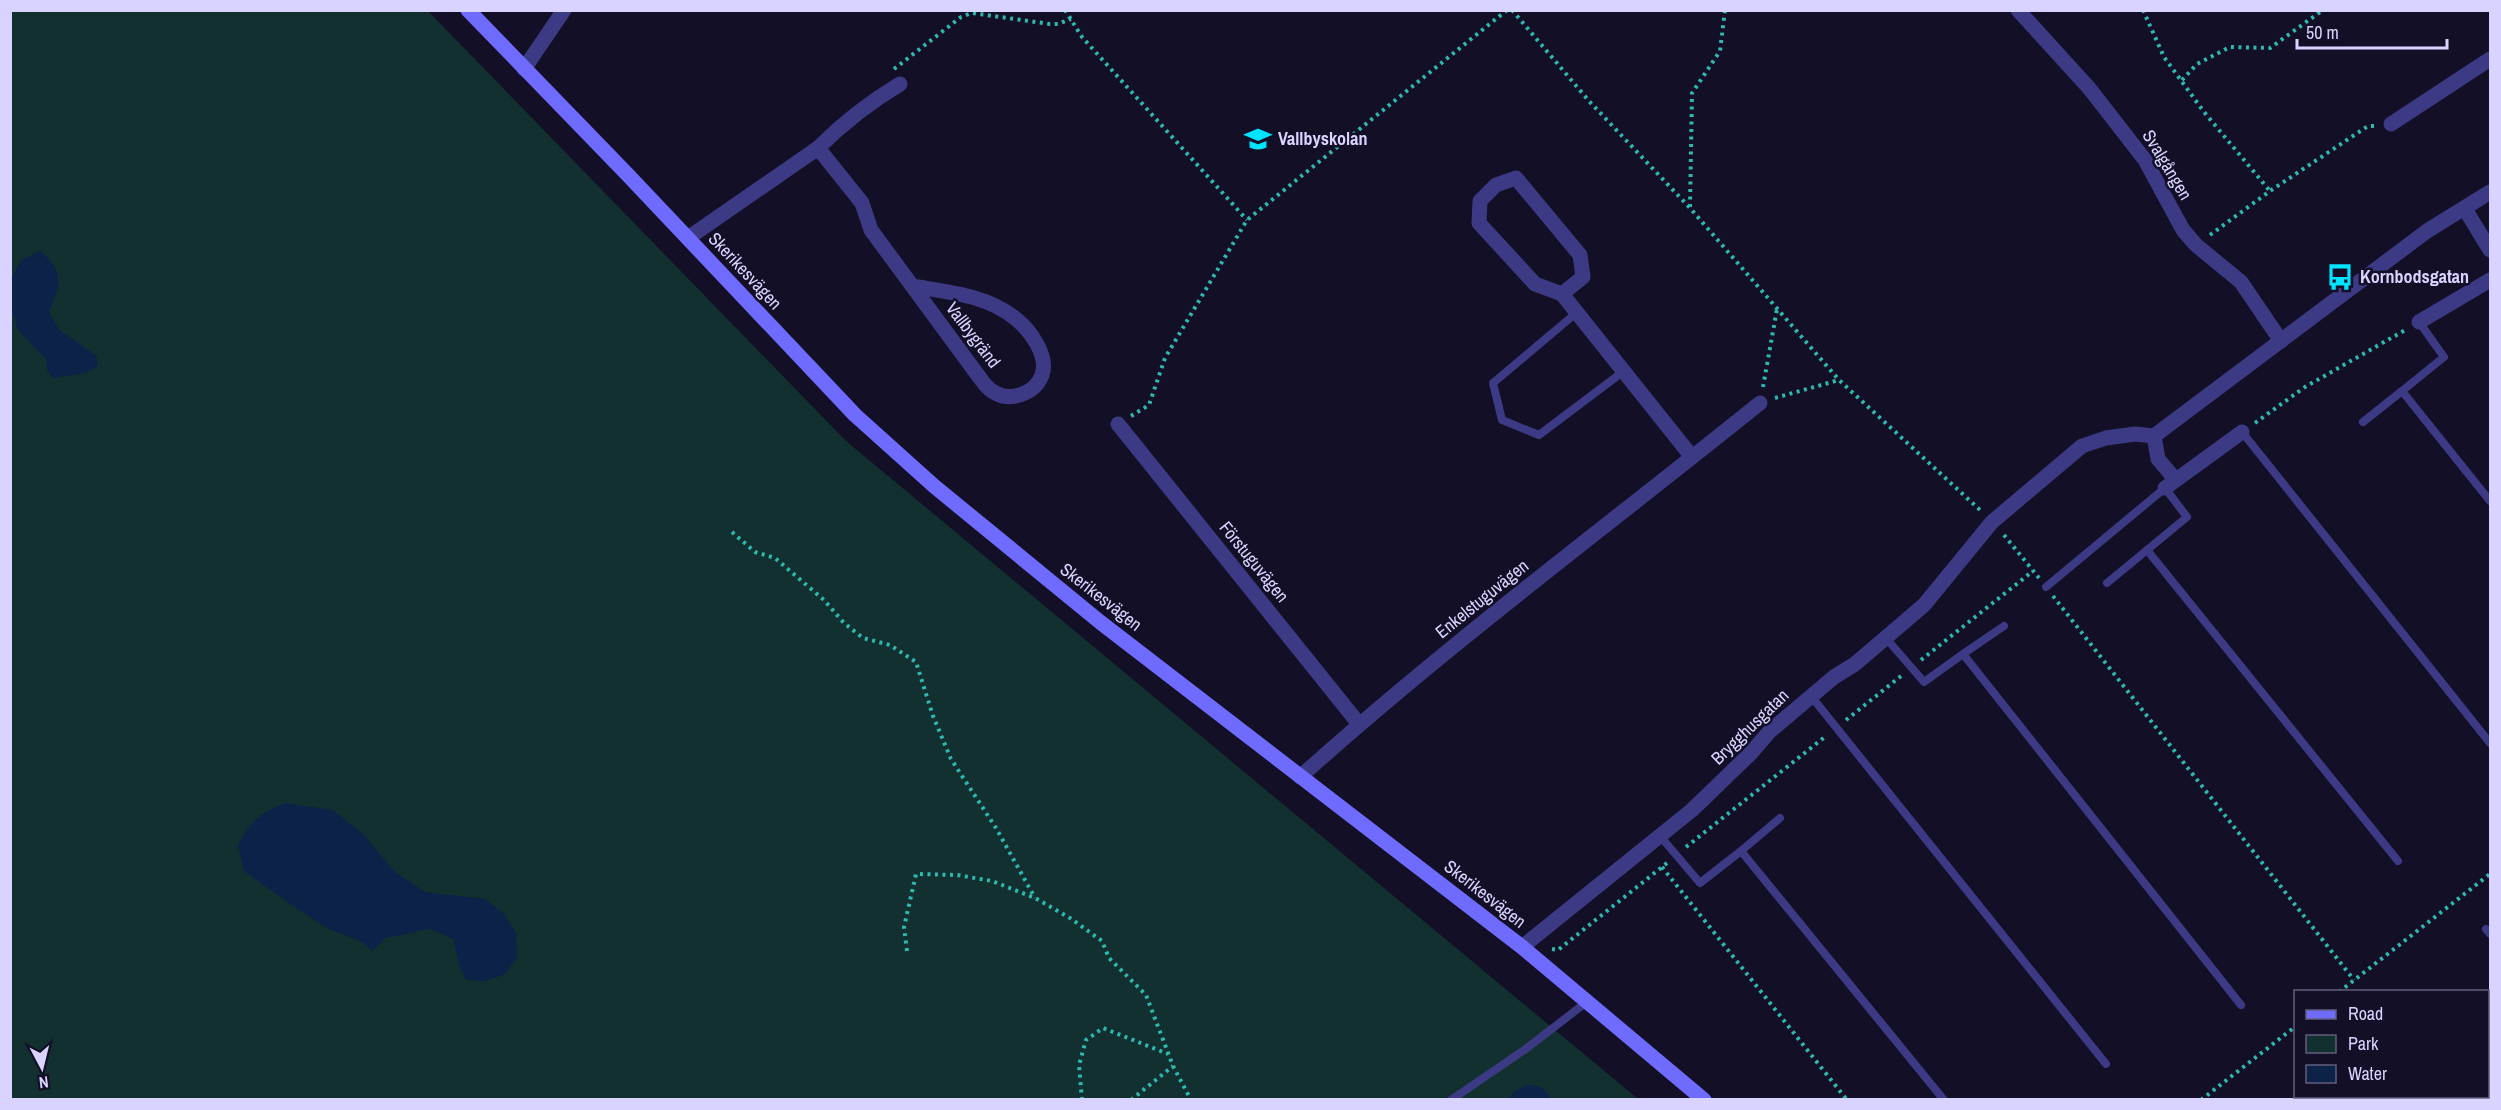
<svg xmlns="http://www.w3.org/2000/svg" width="2501" height="1110" viewBox="0 0 2501 1110" font-family="'Archivo Narrow',sans-serif">
  <rect width="100%" height="100%" fill="#130f26"/>
  <polygon fill="#12302f" points="10,11 428,11 846,441 1638,1099 11,1099"/>
  <g fill="#0c2248">
    <path d="M40 251C65 272 61 284 49 312L59 330 96 355 98 365 86 373 53 378 47 370 46 359 18 330 11 308V279L21 260Z"/>
    <path d="M285 803 333 810 363 834 394 871 425 892 485 899 504 914 516 932 517 958 505 974 486 981 466 980 459 965 453 939 430 929 386 938 372 951C359 935 341 937 324 926 297 909 270 890 244 871L238 845C251 821 260 813 285 803Z"/>
    <path d="M1528 1085C1540 1085 1546 1089 1551 1099H1508L1515 1091Z"/>
  </g>
  <g fill="none" stroke-linecap="round" stroke-linejoin="round">
    <g stroke="#2fb8b0" stroke-width="4" stroke-dasharray="3 4.5" stroke-linecap="butt">
      <polyline points="1065,10 1082,37 1247,220"/>
      <polyline points="1512,10 1589,101 1690,208 1839,380 1980,510"/>
      <polyline points="2143,10 2164,57 2204,112 2270,191"/>
      <polyline points="894,69 961,17 972,13 1050,24 1058,24 1071,19"/>
      <polyline points="2182,80 2197,64 2230,47 2270,48 2323,10"/>
      <polyline points="1690,207 1692,93 1720,51 1725,10"/>
      <polyline points="2210,235 2270,191 2368,126 2376,126"/>
      <polyline points="1763,387 1777,309"/>
      <polyline points="1775,398 1839,380"/>
      <polyline points="1131,416 1149,405 1165,358 1247,220 1507,10"/>
      <polyline points="2255,423 2305,387 2407,329"/>
      <polyline points="732,532 755,552 775,558 824,600 844,623 863,638 890,645 916,662 933,716 951,759 996,828 1035,898"/>
      <polyline points="2004,535 2039,578"/>
      <polyline points="2053,596 2354,980"/>
      <polyline points="1921,660 2033,571"/>
      <polyline points="1846,720 1901,676"/>
      <polyline points="1686,847 1826,736"/>
      <polyline points="1662,867 1847,1100"/>
      <polyline points="1552,949 1558,950 1667,863"/>
      <polyline points="907,951 904,927 916,874 957,875 992,881 1035,898 1070,918 1102,941 1109,958 1146,995 1173,1066 1191,1100"/>
      <polyline points="2339,992 2490,874"/>
      <polyline points="1082,1100 1079,1065 1086,1040 1103,1028 1168,1054"/>
      <polyline points="1131,1100 1173,1066"/>
      <polyline points="2201,1100 2296,1026"/>
    </g>
    <g stroke="#3d3a85" stroke-width="8">
      <polyline points="1575,314 1493,383 1502,420 1539,435 1624,371"/>
      <polyline points="2419,322 2444,357 2402,391 2490,501"/>
      <polyline points="2363,422 2402,391"/>
      <polyline points="2242,432 2490,743"/>
      <polyline points="2107,583 2147,550"/>
      <polyline points="2046,587 2165,488 2187,517 2147,550 2398,861"/>
      <polyline points="1885,637 1924,682 1963,654 2241,1005"/>
      <polyline points="1963,654 2004,626"/>
      <polyline points="1811,696 2106,1064"/>
      <polyline points="1660,836 1700,883 1741,851 1944,1100"/>
      <polyline points="1741,851 1780,818"/>
      <polyline points="2486,929 2490,934"/>
      <polyline points="1451,1100 1527,1048 1588,1001"/>
    </g>
    <g stroke="#3d3a85" stroke-width="15">
      <polyline points="2018,10 2089,88 2145,160 2183,230 2196,245 2241,282 2281,341"/>
      <polyline points="524,69 564,10"/>
      <polyline points="2391,124 2490,59"/>
      <path d="M818 148C843 123 870 102 900 84"/>
      <polyline points="2465,209 2490,250"/>
      <path d="M688 238 818 148 862 203 871 230 980 378C983 382 987 388 992 391 1009 403 1035 394 1042 375 1049 356 1030 330 1016 319 987 295 948 292 912 286"/>
      <polyline points="1562,294 1583,277 1580,255 1516,178 1496,185 1480,201 1479,223 1535,284 1562,294 1692,457"/>
      <polyline points="2419,322 2490,280"/>
      <polyline points="1118,424 1359,724"/>
      <polyline points="2154,436 2158,459 2175,479"/>
      <polyline points="2165,488 2242,432"/>
      <path d="M1300 777C1447 645 1606 527 1760 403"/>
      <polyline points="1522,947 1692,810 1751,753 1769,732 1834,677 1855,664 1924,605 1992,522 2082,446 2106,438 2135,434 2154,436 2427,231 2490,192"/>
    </g>
    <polyline stroke="#6f6bff" stroke-width="15" points="468,10 627,174 855,415 934,486 1100,622 1522,947 1704,1100"/>
  </g>
  <defs>
    <symbol id="school-bare" viewBox="-9 -9 18 18"><path d="M0-5L7-2L0 1L-7-2ZM-4 1L0 2.5L4 1V4Q0 6-4 4Z" fill="#00e5ff" stroke="#130f26" stroke-width="2.5" paint-order="stroke"/></symbol>
    <symbol id="bus-bare" viewBox="-9 -9 18 18"><path d="M-5-6H5V4H4V6H2V4H-2V6H-4V4H-5ZM-3.5-4V0h7V-4ZM-3.5 1.2v1.5H-2V1.2ZM2 1.2v1.5H3.5V1.2Z" fill="#00e5ff" stroke="#130f26" stroke-width="2.5" paint-order="stroke"/></symbol>
  </defs>
  <g fill-rule="evenodd">
    <use href="#school-bare" x="1239" y="120" width="38" height="38"/>
    <use href="#bus-bare" x="2321" y="258" width="38" height="38"/>
  </g>
  <g text-anchor="middle" stroke-width="5" stroke-linejoin="round" paint-order="stroke">
    <g font-size="18" font-weight="bold" fill="#d9d4ff" stroke="#130f26" text-anchor="start">
      <text x="1278" y="145">Vallbyskolan</text>
      <text x="2360" y="283">Kornbodsgatan</text>
    </g>
    <g font-size="18" fill="#d9d4ff" stroke="#130f26">
      <text transform="translate(2167 165) rotate(59)" y="6">Svalgången</text>
      <text transform="translate(745 271) rotate(47)" y="6">Skerikesvägen</text>
      <text transform="translate(973 335) rotate(53)" y="6">Vallbygränd</text>
      <text transform="translate(1254 562) rotate(51)" y="6">Förstuguvägen</text>
      <text transform="translate(1101 597) rotate(38)" y="6">Skerikesvägen</text>
      <text transform="translate(1482 599) rotate(-39)" y="6">Enkelstuguvägen</text>
      <text transform="translate(1750 727) rotate(-44)" y="6">Brygghusgatan</text>
      <text transform="translate(1485 894) rotate(38)" y="6">Skerikesvägen</text>
    </g>
  </g>
  <rect width="2501" height="1110" fill="none" stroke="#d9d4ff" stroke-width="24"/>
  <rect x="2294" y="990" width="195" height="108" fill="#130f26" stroke="#625e7d" stroke-width="1.5"/>
  <rect x="2306" y="1010" width="30" height="9" fill="#6f6bff" stroke="#625e7d" stroke-width="1.5"/>
  <text x="2348" y="1020" font-size="18" fill="#d9d4ff">Road</text>
  <rect x="2306" y="1035" width="30" height="18" fill="#12302f" stroke="#625e7d" stroke-width="1.5"/>
  <text x="2348" y="1050" font-size="18" fill="#d9d4ff">Park</text>
  <rect x="2306" y="1065" width="30" height="18" fill="#0c2248" stroke="#625e7d" stroke-width="1.5"/>
  <text x="2348" y="1080" font-size="18" fill="#d9d4ff">Water</text>
  <g transform="translate(42 1068) rotate(173)" stroke="#130f26" stroke-width="4.5" paint-order="stroke">
  <path d="M0-4.5L10 22L0 15L-10 22Z" fill="#d9d4ff"/>
  <text y="-9" font-size="16" font-weight="bold" text-anchor="middle" fill="#d9d4ff">N</text>
  </g>
  <path d="M2297 39v9h150v-9" fill="none" stroke="#d9d4ff" stroke-width="3"/>
  <text x="2306" y="39" font-size="18" fill="#d9d4ff" stroke="#130f26" stroke-width="4.5" paint-order="stroke">50 m</text>
</svg>
